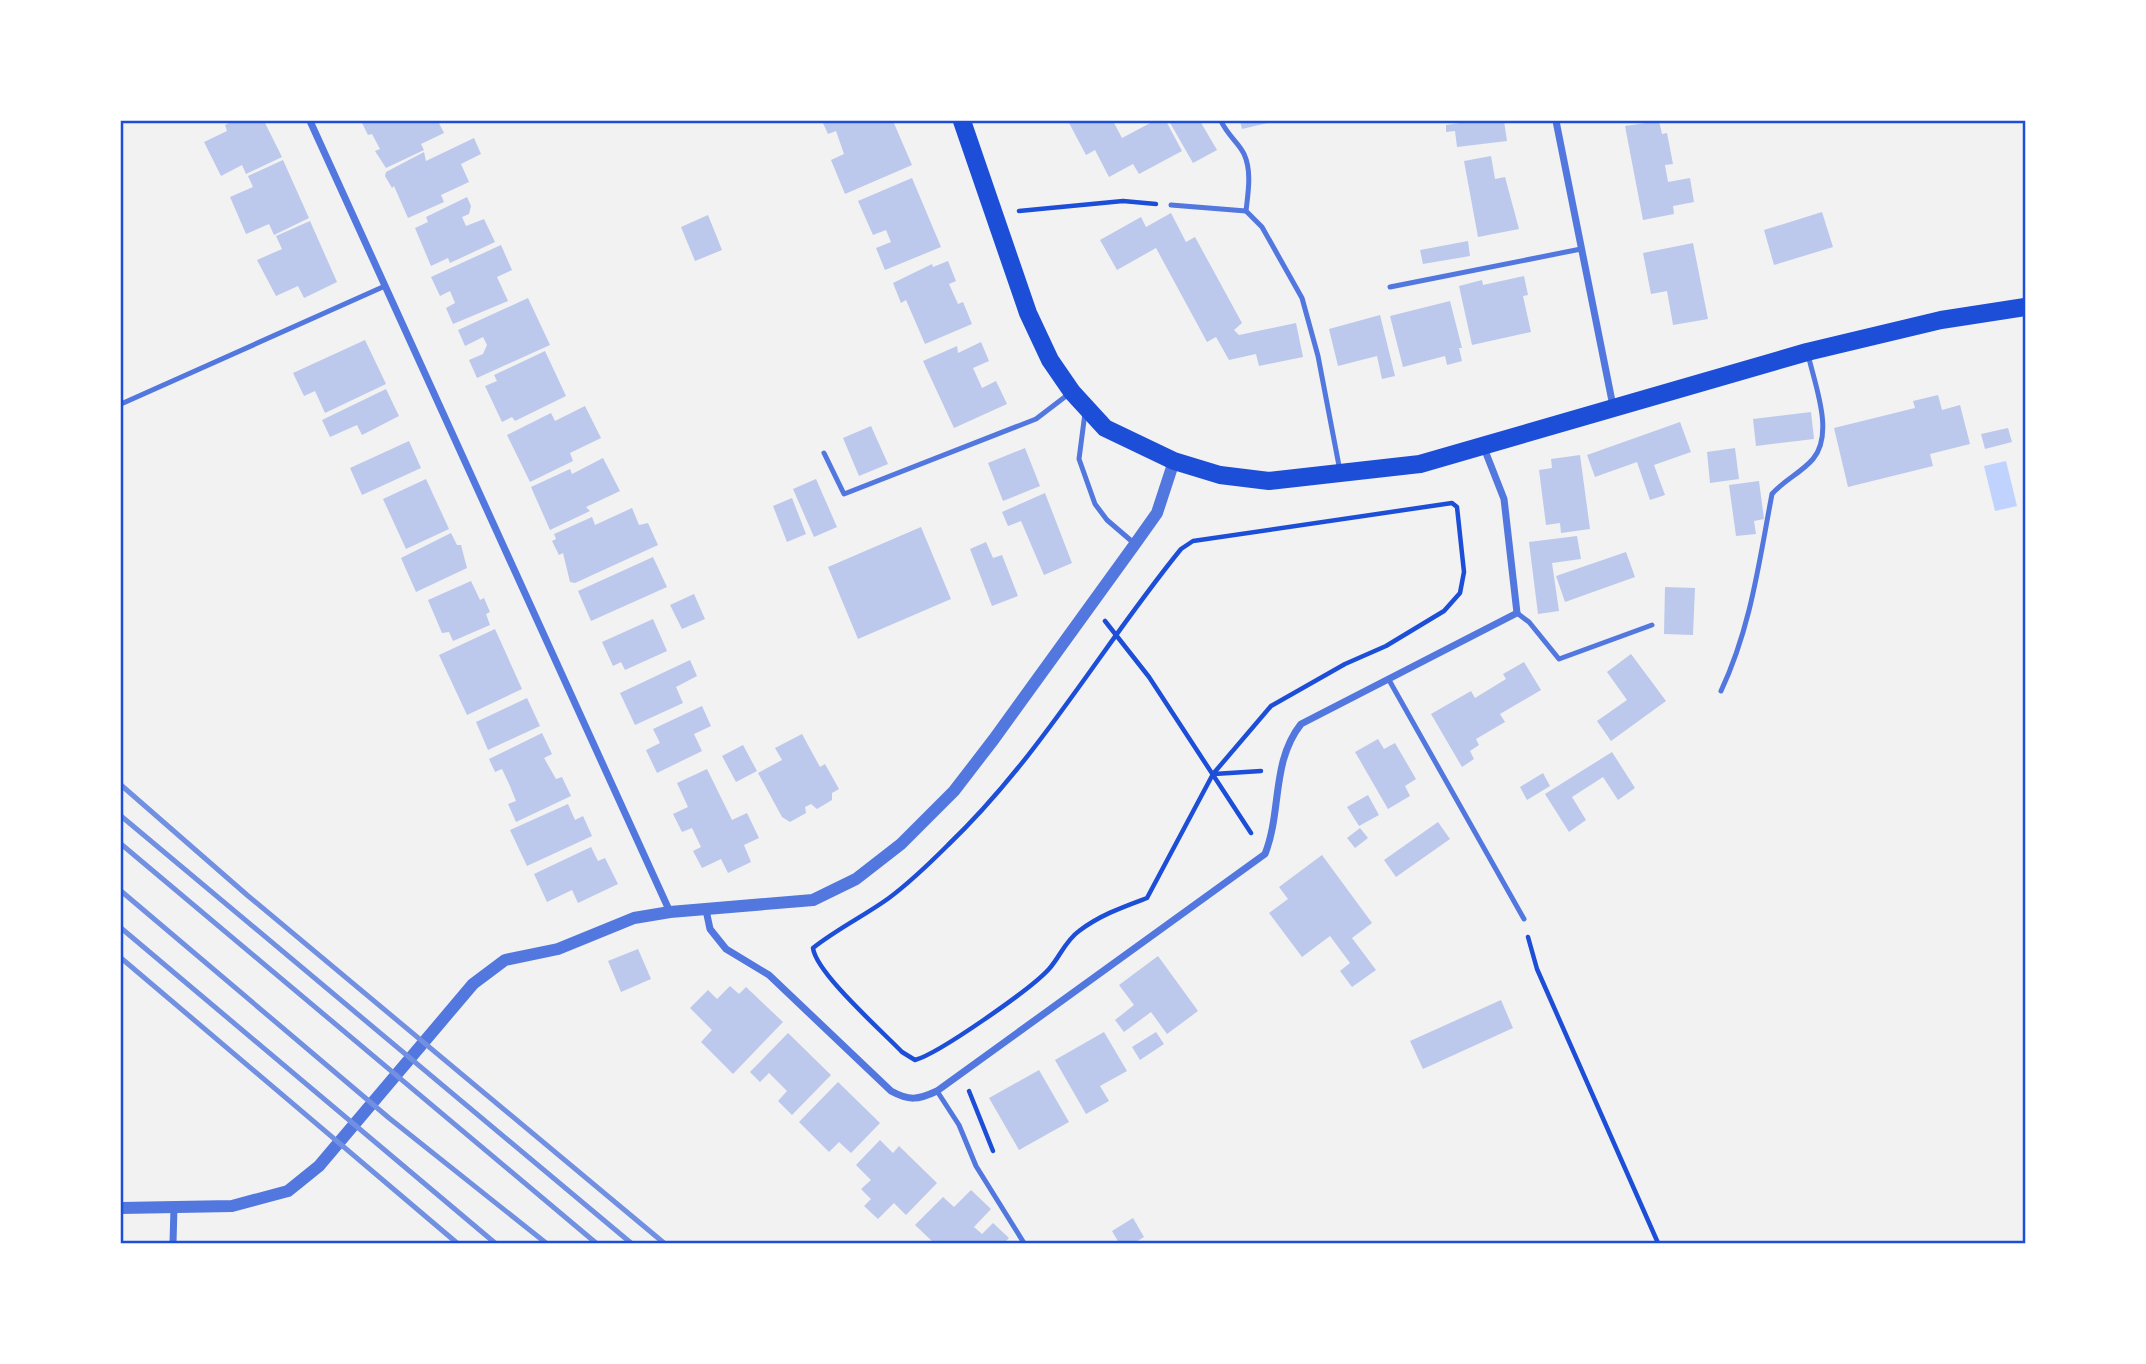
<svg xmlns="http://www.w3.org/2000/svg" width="2146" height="1364" viewBox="0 0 2146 1364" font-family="'Noto Sans',sans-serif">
  <rect width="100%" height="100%" fill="#f2f2f2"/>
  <polygon fill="#bfd3fe" points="2006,461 2017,506 1995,511 1984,466"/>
  <g fill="#bdc9ec">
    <polygon points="233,121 264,121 282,157 246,174 242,165 221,176 204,142 227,131 225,125"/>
    <polygon points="361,121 438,121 444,133 421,144 424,150 386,168 375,151 380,149 372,134 368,135"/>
    <polygon points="822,121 893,121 912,165 845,194 831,160 844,154 836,131 828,134"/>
    <polygon points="1068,121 1113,121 1122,138 1154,121 1166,121 1182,151 1139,174 1133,164 1109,177 1095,150 1086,155"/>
    <polygon points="1169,121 1200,121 1217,150 1193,163"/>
    <polygon points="1240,121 1271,121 1272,122 1242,129"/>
    <polygon points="1474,121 1504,121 1507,141 1457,147 1455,131 1446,132 1446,125"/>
    <polygon points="1659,121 1662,134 1667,133 1673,164 1665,165 1668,182 1690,178 1694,202 1673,206 1674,214 1643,220 1625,126"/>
    <polygon points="474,138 481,154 461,164 469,182 441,195 444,202 408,218 394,186 392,188 385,176 386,172 424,152 426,161"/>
    <polygon points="1491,156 1495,179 1505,177 1519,229 1478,237 1464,161"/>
    <polygon points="283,160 309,218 274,235 269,224 246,234 230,197 253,187 248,176"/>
    <polygon points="912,178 941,247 885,270 876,248 891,242 886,230 873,235 858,201"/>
    <polygon points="467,197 471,206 469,214 462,217 466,226 484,219 495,242 450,263 448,258 431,266 415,228 428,222 426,217"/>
    <polygon points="1822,212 1833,247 1774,265 1764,230"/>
    <polygon points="1171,213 1186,242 1195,237 1242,323 1234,330 1239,335 1296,323 1303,357 1259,366 1256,354 1229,360 1216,337 1207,342 1156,248 1117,270 1100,240 1141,217 1146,227"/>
    <polygon points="708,215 722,250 695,261 681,227"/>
    <polygon points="310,221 337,282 304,298 298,286 276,296 257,260 282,249 276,236"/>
    <polygon points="1468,241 1470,256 1423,264 1420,250"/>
    <polygon points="1693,243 1708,319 1673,325 1667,291 1651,294 1643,253"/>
    <polygon points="501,245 512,270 497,277 508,301 453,324 446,308 455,303 450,291 440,296 431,277"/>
    <polygon points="948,261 956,281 949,284 958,304 963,302 972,324 925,344 906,300 901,303 893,283 932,264 933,267"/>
    <polygon points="1524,276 1528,295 1523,296 1531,332 1472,345 1459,286 1482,280 1483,285"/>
    <polygon points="528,298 550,345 477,378 469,360 483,354 487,345 483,337 465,346 458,330"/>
    <polygon points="1450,301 1462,348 1459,348 1462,361 1447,365 1445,356 1403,367 1390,316"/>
    <polygon points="1380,315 1395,376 1382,379 1377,356 1338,366 1329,329"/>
    <polygon points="365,340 386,384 325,413 315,391 304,396 293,373"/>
    <polygon points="981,342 989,361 973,368 982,388 996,381 1007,404 954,428 923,361 957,346 958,353"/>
    <polygon points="545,351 566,396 515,421 512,417 502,422 485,386 497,381 494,375"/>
    <polygon points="386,389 399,416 362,435 357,425 330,437 322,420"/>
    <polygon points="1938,395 1942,410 1960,405 1970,444 1930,454 1933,466 1848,487 1834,428 1915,408 1913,401"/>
    <polygon points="585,406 601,438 570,453 573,461 530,482 507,435 551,413 555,421"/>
    <polygon points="1811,412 1814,439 1756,446 1753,419"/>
    <polygon points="1680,422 1691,452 1654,465 1665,495 1650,500 1637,462 1595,477 1587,455"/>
    <polygon points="871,426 888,464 859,476 843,438"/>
    <polygon points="2008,428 2012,442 1985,449 1981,434"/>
    <polygon points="409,441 421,468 362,495 350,468"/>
    <polygon points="1025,448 1040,486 1003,501 988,463"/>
    <polygon points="1735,448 1739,479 1710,483 1707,452"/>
    <polygon points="1580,455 1590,529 1561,533 1560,523 1546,525 1539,470 1552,468 1551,459"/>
    <polygon points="603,458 620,491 586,507 590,511 550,530 531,487 570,469 572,474"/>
    <polygon points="426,479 449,529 406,549 383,499"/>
    <polygon points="816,479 837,527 814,537 793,489"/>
    <polygon points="1759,481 1764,519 1754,521 1756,534 1736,536 1729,485"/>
    <polygon points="1045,493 1072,563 1044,575 1021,521 1008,526 1002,512"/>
    <polygon points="792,498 806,534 787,542 773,506"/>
    <polygon points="632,508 639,525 648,523 658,545 575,583 570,582 563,553 559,555 552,541 556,539 554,534 592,517 595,525"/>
    <polygon points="921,527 951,599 858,639 828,567"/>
    <polygon points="451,533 457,545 461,545 467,568 416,592 401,558"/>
    <polygon points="1577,536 1581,559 1552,563 1559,611 1538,614 1529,542"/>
    <polygon points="986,542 993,558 1002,555 1018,596 992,606 970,549"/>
    <polygon points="1626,552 1635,577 1565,602 1556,576"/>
    <polygon points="653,557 667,587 591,621 578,591"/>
    <polygon points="471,581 480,600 484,598 490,612 486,614 490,625 453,641 449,632 442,633 428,600"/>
    <polygon points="1665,587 1695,588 1693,635 1664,634"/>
    <polygon points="694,594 705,619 682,629 670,605"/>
    <polygon points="653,619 667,651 625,670 621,662 613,666 602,642"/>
    <polygon points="495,629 522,689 467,715 439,655"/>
    <polygon points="1631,654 1666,701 1611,741 1597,721 1627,700 1607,672"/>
    <polygon points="690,660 697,676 676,687 683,703 635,725 620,693"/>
    <polygon points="1524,662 1541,690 1500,714 1505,722 1476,739 1479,745 1470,751 1474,759 1462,767 1431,714 1471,691 1475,698 1506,679 1503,674"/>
    <polygon points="527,698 540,726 488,750 476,722"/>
    <polygon points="702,706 711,726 694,734 702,751 657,773 646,750 660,743 653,729"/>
    <polygon points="542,733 552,754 544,758 556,779 562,777 571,796 516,822 508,804 516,801 510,786 502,769 495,772 489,759"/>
    <polygon points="802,734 820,767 825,764 839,789 832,793 832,800 817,809 811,804 805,807 806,813 790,822 782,817 758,773 782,760 775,748"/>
    <polygon points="1378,739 1384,749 1395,743 1416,779 1405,786 1410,796 1388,809 1355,752"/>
    <polygon points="743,745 757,771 736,782 722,756"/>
    <polygon points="1612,752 1635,788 1618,800 1603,777 1572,797 1586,820 1569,832 1545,794"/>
    <polygon points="707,769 732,820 747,813 759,838 744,845 751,862 728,873 721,859 702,868 693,851 701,847 692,828 682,832 673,814 688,807 677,783"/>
    <polygon points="1543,773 1550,786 1527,800 1520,787"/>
    <polygon points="1368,795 1379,815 1359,826 1347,807"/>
    <polygon points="568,804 575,820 583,816 592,836 527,866 510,830"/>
    <polygon points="1438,822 1450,839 1396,877 1384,860"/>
    <polygon points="1360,828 1368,838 1355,848 1347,838"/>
    <polygon points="591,847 598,861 605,858 618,884 578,903 572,890 547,902 534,874"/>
    <polygon points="1322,855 1372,923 1352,938 1376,970 1352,987 1340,971 1350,963 1330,936 1302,957 1269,913 1288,899 1279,887"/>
    <polygon points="638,949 651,979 621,992 608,961"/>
    <polygon points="1158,956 1198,1011 1167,1034 1151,1012 1124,1032 1115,1020 1134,1005 1119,985"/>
    <polygon points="730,986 739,994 746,987 783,1022 733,1074 701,1042 712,1030 690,1008 708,990 717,999"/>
    <polygon points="1501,1000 1513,1028 1423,1069 1410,1041"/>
    <polygon points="1104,1032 1127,1071 1100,1086 1109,1101 1086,1114 1055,1060"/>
    <polygon points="1156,1032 1164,1044 1140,1060 1132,1047"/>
    <polygon points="788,1033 831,1075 792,1115 778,1101 787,1091 769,1073 760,1082 750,1072"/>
    <polygon points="1039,1070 1069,1122 1019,1150 989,1098"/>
    <polygon points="838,1082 880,1123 851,1153 839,1142 829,1152 799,1122"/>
    <polygon points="880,1140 893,1153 899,1146 937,1183 906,1215 894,1203 878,1219 864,1206 871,1199 861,1189 871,1180 856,1165"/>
    <polygon points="971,1190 991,1209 974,1227 982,1234 993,1223 1009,1238 1004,1243 934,1243 915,1225 943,1197 954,1207"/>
    <polygon points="1133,1218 1144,1237 1134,1243 1119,1243 1112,1231"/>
  </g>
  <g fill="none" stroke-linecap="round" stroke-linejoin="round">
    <g stroke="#1d4ed8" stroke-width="4.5">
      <polyline points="1019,211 1123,201 1156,204"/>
      <path d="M1452 503 1457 507 1464 572 1460 593 1444 611 1386 646 1345 664 1271 706 1213 774 1147 898C1123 907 1100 915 1079 931 1065 941 1060 957 1049 969 1031 989 938 1054 915 1060L902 1052C882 1031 816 973 813 948 837 929 864 916 889 898 909 883 930 863 948 845 1039 758 1102 646 1181 549L1193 541Z"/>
      <polyline points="1105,621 1149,677 1251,833"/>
      <polyline points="1214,774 1261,771"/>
      <polyline points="1528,937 1537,969 1658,1243"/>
      <polyline points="969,1091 993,1151"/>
    </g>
    <g stroke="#5277de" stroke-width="5">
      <path d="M1221 121C1228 136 1239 143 1244 154 1252 171 1248 193 1246 211"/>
      <polyline points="1171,205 1246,211 1262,227 1302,298 1318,356 1340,471"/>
      <polyline points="1390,287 1581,249"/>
      <polyline points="121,404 385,286"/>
      <polyline points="1085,413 1079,459 1095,504 1107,520 1135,544"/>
      <polyline points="824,453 844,494 1036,419 1070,393"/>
      <polyline points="1517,613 1529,622 1559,659 1652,625"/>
      <polyline points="1389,680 1524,919"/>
      <path d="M1721 691C1751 627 1759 562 1772 494 1784 480 1801 473 1813 459 1835 433 1814 383 1808 354"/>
      <polyline points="937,1091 959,1125 976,1166 1024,1243"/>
    </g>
    <g stroke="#5277de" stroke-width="7">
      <polyline points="310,121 670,912"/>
      <polyline points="1556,121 1613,406"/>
      <path d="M706 910 710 929 726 949 769 975 891 1091C909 1101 918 1100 937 1091L1265 854C1282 811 1271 762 1301 724L1517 613 1504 499 1484 448"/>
      <polyline points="173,1243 174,1207"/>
    </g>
    <polyline stroke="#5277de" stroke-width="12" points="121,1208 232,1206 288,1191 319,1166 473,984 505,960 558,949 634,918 670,912 813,900 856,879 901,844 954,791 994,739 1135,544 1157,513 1174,461"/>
    <polyline stroke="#1d4ed8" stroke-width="18" points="962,121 1028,313 1050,360 1072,392 1105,428 1174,461 1220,475 1269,481 1420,464 1807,352 1941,320 2025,307"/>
    <g stroke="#7290e2" stroke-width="5">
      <polyline points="121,785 247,895 664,1243"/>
      <polyline points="121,816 631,1243"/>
      <polyline points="121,844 596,1243"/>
      <polyline points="121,891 389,1118 546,1243"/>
      <polyline points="121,928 495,1243"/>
      <polyline points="121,958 457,1243"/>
    </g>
  </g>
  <rect width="2146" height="1364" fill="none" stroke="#ffffff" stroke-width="245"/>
  <rect x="122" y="122" width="1902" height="1120" fill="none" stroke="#1d4ed8" stroke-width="2.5"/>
</svg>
